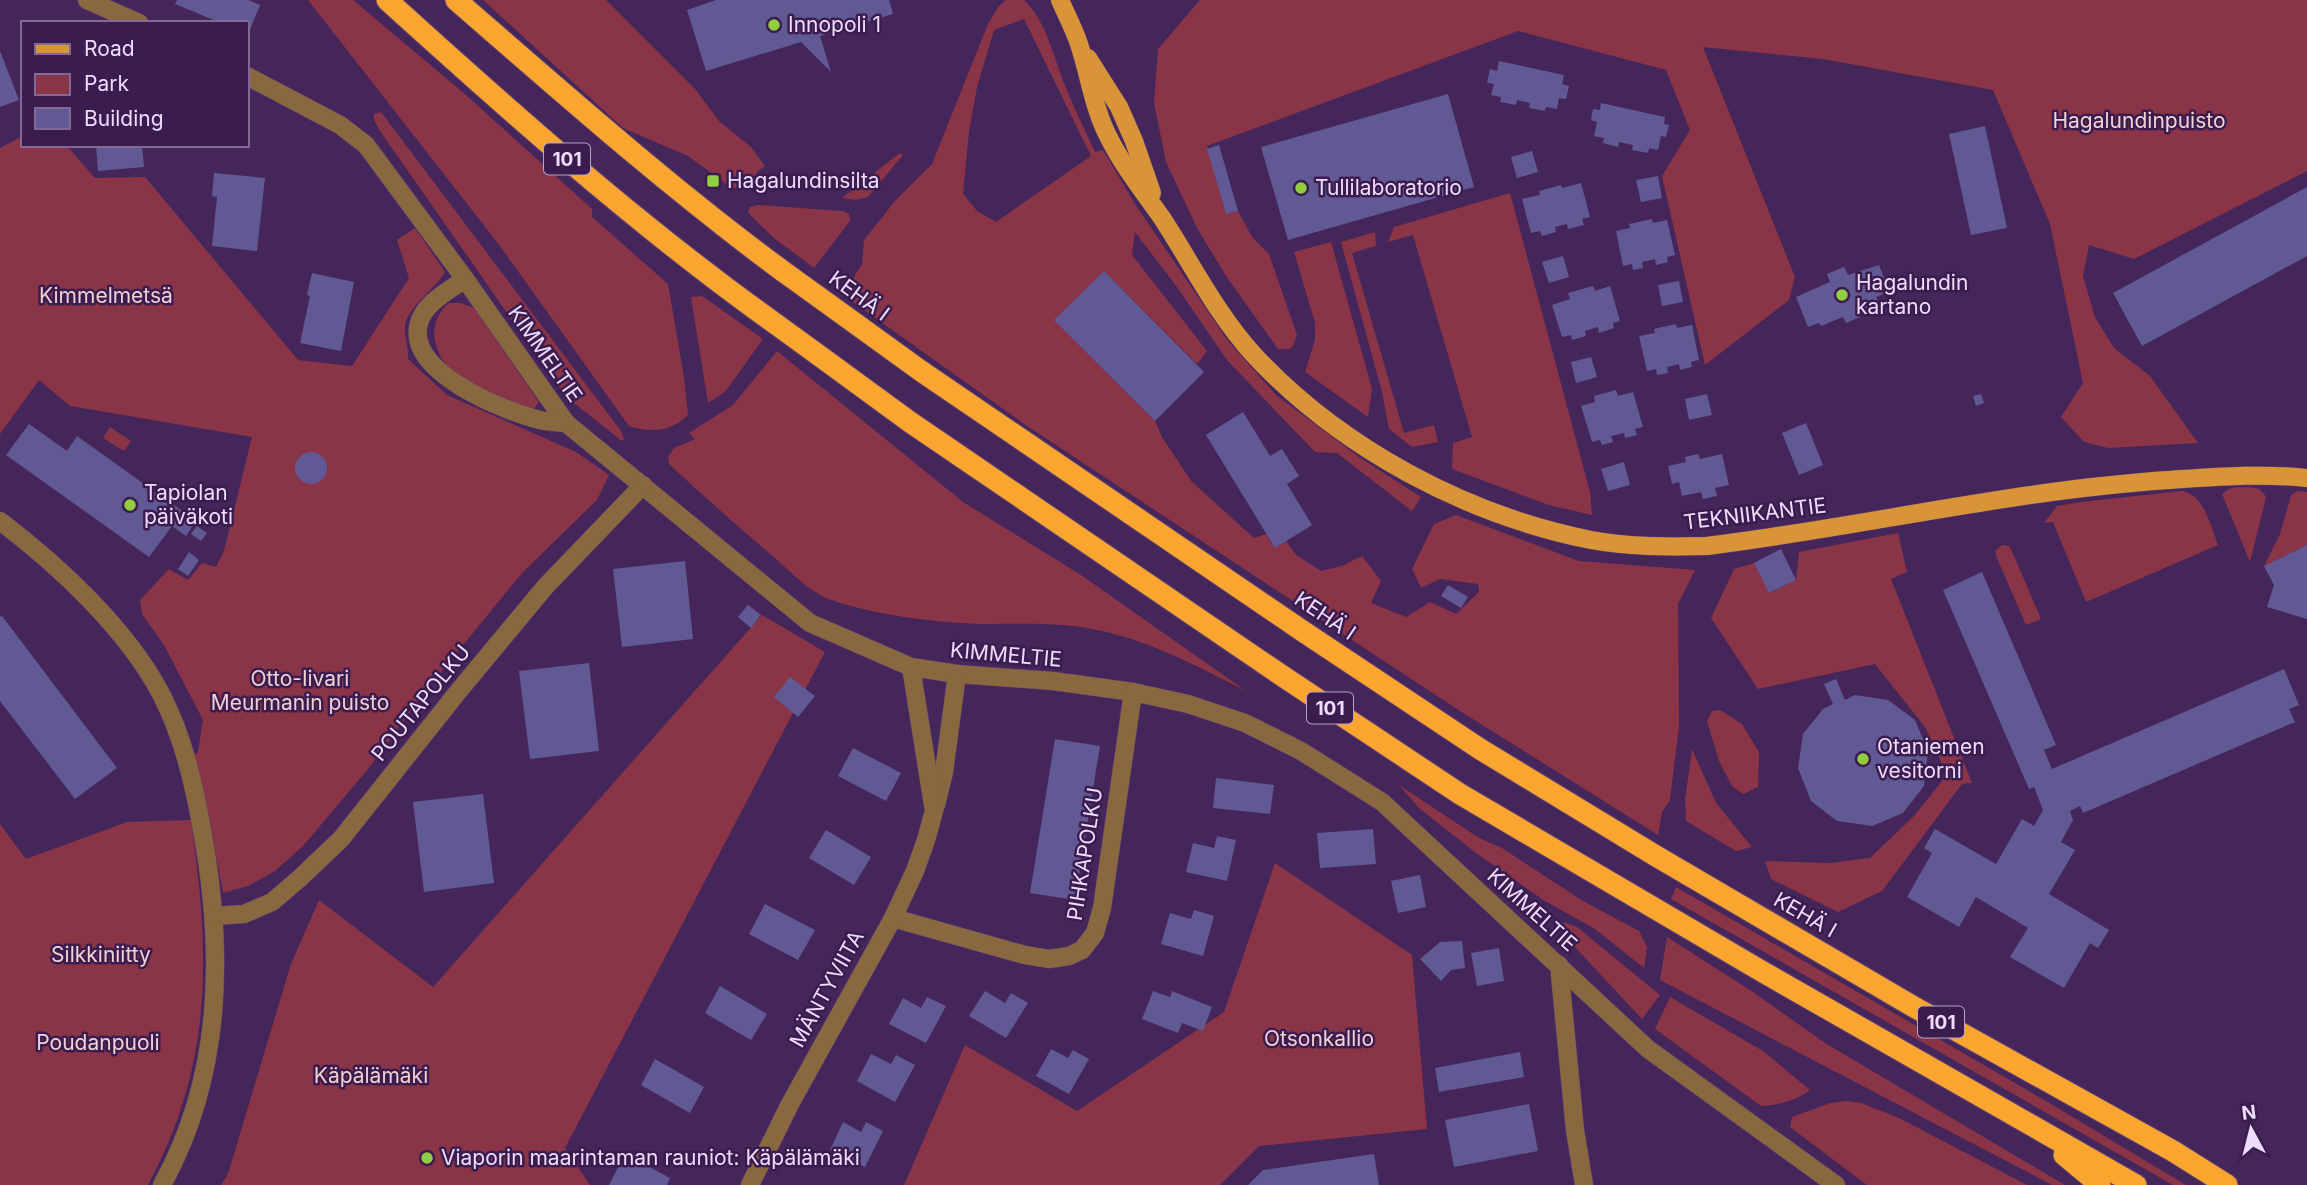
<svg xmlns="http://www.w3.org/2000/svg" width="2307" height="1185" viewBox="0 0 2307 1185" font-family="Inter,sans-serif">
  <rect width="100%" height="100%" fill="#45265a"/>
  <g fill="#8a3447" fill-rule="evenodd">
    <path d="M308 0H353L466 95 592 209V217L668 284 684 377 688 415C671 432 651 433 629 426L500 246Z"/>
    <polygon points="483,0 606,0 695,89 719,121 751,147 765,166 758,171 747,188 732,188 688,156 623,128"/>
    <path d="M1006 0H1024C1047 22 1054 59 1066 88 1075 110 1085 131 1095 152L1103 150 1135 204 1228 341 1276 395 1359 457 1421 497 1412 511 1337 453 1315 452 1227 360 1177 287 1135 232 1132 255 1207 351 1197 364 1104 271 1055 320 1155 421 1162 437 1191 481 1254 538 1266 534 1275 548 1286 541 1296 555 1321 571 1342 566 1362 556 1381 581 1371 603 1406 617 1430 602 1456 614 1479 592 1478 584 1440 579 1421 588 1412 569 1434 524 1456 515 1579 561 1695 570 1678 604 1679 726 1670 800 1662 812 1658 835 1460 711 1027 426 843 295 862 264 864 240 895 201 932 164 988 24 998 7ZM1024 19 1091 156 996 222 977 211 963 194 969 132 977 87 994 30Z"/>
    <polygon points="1200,0 2307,0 2307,171 2134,259 2089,245 2083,276 2095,317 2114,348 2150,376 2198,443 2108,448 2084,442 2061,417 2083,383 2050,224 1993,90 1823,59 1703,47 1795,277 1789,300 1705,365 1662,176 1690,130 1666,70 1518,31 1207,146 1226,214 1238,211 1252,237 1269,254 1297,335 1293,346 1289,349 1278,349 1226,276 1197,228 1166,162 1154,103 1158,49"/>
    <polygon points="381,112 621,431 624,439 622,441 574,403 556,383 380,131 374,120 374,114"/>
    <path d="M23 136V145H66L95 178 145 177 298 360 352 366 409 278 397 240 415 228 445 272C435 289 407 308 405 326 404 337 409 347 408 359L447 395 576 452 609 475 597 500 523 572 435 679 368 769 303 846 275 871 248 886 223 893 204 792 193 755 198 752 203 720 164 645 142 614 140 600 169 569 188 580 202 563 216 567 224 551 252 437 70 406 39 380 0 434V148Z"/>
    <polygon points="900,153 903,155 868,197 856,200 842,198"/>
    <polygon points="1510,193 1590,492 1592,515 1549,505 1452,469 1453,443 1472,437 1413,235 1388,242 1394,227"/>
    <polygon points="758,205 843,211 849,214 850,221 814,268 774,238 750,215 748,211 750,207"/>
    <polygon points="1375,232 1376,246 1352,253 1404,433 1434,425 1438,442 1412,447 1389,429 1382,392 1341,242"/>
    <polygon points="1331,242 1372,389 1368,417 1305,372 1315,340 1315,323 1294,252"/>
    <polygon points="702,296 763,339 725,392 708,403 691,297"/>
    <path d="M449 303H460L474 308 539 402 532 411 455 375C434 355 424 324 449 303Z"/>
    <path d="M777 351 963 502 1081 575 1246 691C1191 663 1136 633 1073 626 1045 623 1017 624 988 624 943 624 874 615 831 600 811 593 792 573 776 559 740 528 704 497 669 464L668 457 674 448 695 439 689 433 733 405Z"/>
    <polygon points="110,427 131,441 124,451 103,438"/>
    <path d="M2237 487C2250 488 2260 485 2266 497L2250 562 2222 494 2229 489Z"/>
    <path d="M2182 491C2204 494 2211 527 2218 545L2086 602 2053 522 2044 523 2057 506 2081 502Z"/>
    <polygon points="2297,491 2307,492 2307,545 2264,566 2280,534 2291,495"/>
    <polygon points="1898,533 1907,572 1891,579 1972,783 1962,784 1882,891 1838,912 1771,879 1765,861 1830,863 1870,858 1913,817 1947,775 1925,727 1875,664 1758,689 1711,618 1734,569 1754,563 1770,593 1796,580 1799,552"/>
    <polygon points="2002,545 2009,546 2014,556 2041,619 2026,625 1997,558 1995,551"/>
    <polygon points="762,615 825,652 565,1148 590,1185 221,1185 228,1174 291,964 319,900 433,987"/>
    <polygon points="1720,710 1742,724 1759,752 1758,787 1743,794 1732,786 1719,761 1707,721 1712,711"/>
    <polygon points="1692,749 1716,803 1752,847 1736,851 1686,821 1685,800"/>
    <polygon points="1399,785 1479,838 1502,848 1583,901 1639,931 1647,947 1644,968 1595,929 1545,901 1476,853 1419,808"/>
    <path d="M191 820C210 954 214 1062 148 1185H0V824L26 859 127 822Z"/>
    <polygon points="1275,863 1412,955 1427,1129 1259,1146 1220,1185 904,1185 965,1045 1077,1111 1224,1012"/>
    <polygon points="1676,887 2046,1101 2186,1185 2173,1185 1671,899"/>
    <polygon points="1563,922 1577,927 1660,995 1642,1019 1573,945 1565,932"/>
    <polygon points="1667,937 1753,992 1825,1043 2065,1185 2052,1185 1660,980"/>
    <path d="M1670 997 1763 1051 1810 1090C1795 1101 1779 1105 1761 1106L1655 1029Z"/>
    <polygon points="1847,1101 1861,1103 1899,1118 2027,1185 1867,1185 1790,1127 1792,1117 1830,1103"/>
  </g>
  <g fill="#615993">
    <polygon points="177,0 248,0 260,5 247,37 247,23 221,23 175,4"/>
    <polygon points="716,0 889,0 893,14 820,36 831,72 801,42 706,71 687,10"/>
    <polygon points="0,51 19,100 0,107"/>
    <polygon points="1499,61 1564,75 1562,84 1569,86 1566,99 1559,98 1557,109 1546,107 1545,111 1529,108 1530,103 1517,100 1516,105 1500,102 1501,97 1491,95 1494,84 1487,83 1490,69 1497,71"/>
    <polygon points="1448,94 1474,187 1288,240 1261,147"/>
    <polygon points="1601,103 1665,117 1664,124 1669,125 1666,137 1661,136 1658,150 1649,148 1648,153 1632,150 1633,145 1619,142 1618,147 1603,143 1604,138 1594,136 1597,122 1591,120 1593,109 1600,110"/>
    <polygon points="1985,126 2007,228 1971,235 1949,134"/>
    <polygon points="96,145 142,145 144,167 98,171"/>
    <polygon points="1219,145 1238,211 1226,214 1207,149"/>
    <polygon points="1532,151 1538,172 1517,178 1511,157"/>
    <polygon points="214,173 265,178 257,251 212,246 217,197 212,196"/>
    <polygon points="1658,176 1662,198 1641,202 1636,180"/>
    <polygon points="1581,183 1590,217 1582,219 1584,225 1568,229 1567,224 1555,227 1556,232 1542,236 1540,231 1531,233 1522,199 1540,195 1539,191 1561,185 1562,188"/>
    <polygon points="2307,187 2307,256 2142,346 2113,293"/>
    <polygon points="1652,219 1653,223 1667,220 1675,255 1667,257 1668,262 1656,265 1655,259 1642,262 1643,268 1633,270 1632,264 1623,266 1616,231 1630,228 1629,224"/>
    <polygon points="1563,256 1569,277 1549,283 1542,262"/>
    <polygon points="1879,265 1889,292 1876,297 1879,303 1858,311 1860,317 1846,323 1843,317 1821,326 1819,323 1808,327 1796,297 1830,282 1827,274 1844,267 1848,275"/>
    <polygon points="1104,271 1204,372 1155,421 1054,320"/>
    <polygon points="312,273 354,282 341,351 300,343 310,296 307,295"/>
    <polygon points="1679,281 1683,302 1662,306 1658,285"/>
    <polygon points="1593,286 1595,291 1610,286 1620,321 1613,323 1614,328 1599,333 1598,327 1585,331 1586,336 1572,340 1571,335 1562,337 1552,305 1570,299 1568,293"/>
    <polygon points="1676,324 1677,328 1692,325 1699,360 1691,362 1692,367 1680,370 1679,364 1667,367 1668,373 1657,375 1656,369 1647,371 1639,336 1655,333 1654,329"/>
    <polygon points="1591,357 1597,377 1576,383 1571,362"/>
    <polygon points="1616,390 1618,396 1633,392 1643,427 1635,429 1637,435 1625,438 1624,433 1611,436 1613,442 1602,445 1600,440 1592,442 1581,406 1595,402 1594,396"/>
    <polygon points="1707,394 1712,415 1689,420 1685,399"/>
    <polygon points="1981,394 1984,403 1976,406 1973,396"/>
    <polygon points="1243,412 1270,456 1282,449 1299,476 1287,484 1312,525 1275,548 1206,435"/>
    <polygon points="1806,423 1823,465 1799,475 1782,433"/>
    <polygon points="29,424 67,451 77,436 196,521 186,536 172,526 149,557 6,455"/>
    <circle cx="311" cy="468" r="16"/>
    <polygon points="1698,454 1700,459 1722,454 1729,485 1715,488 1717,496 1703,499 1701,492 1682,496 1679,482 1672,484 1668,466 1686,462 1685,457"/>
    <polygon points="1624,462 1630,485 1608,491 1601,469"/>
    <polygon points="197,526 207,533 201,541 191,534"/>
    <polygon points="2307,545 2307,619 2267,607 2274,585 2264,566"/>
    <polygon points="1781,549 1796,580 1769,593 1754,563"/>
    <polygon points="189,552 199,560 188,576 178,569"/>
    <polygon points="685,561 693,639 622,647 613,569"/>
    <polygon points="1982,572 2056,745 2044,750 2052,769 2284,669 2299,705 2289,709 2295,722 2083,813 2080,806 2070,811 2073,820 2061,842 2075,850 2049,894 2109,930 2098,948 2090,943 2064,988 2010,957 2028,928 1976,897 1959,927 1907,897 1932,853 1924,848 1935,829 1996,864 2022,819 2034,826 2043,810 2034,787 2029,789 1943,590"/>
    <polygon points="1448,585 1468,597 1461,608 1441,596"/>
    <polygon points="748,605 761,615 751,628 738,617"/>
    <polygon points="2,616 117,768 75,799 0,701 0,617"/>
    <polygon points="589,663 599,751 530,759 519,671"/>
    <polygon points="790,677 815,696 798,717 774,697"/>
    <polygon points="1836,679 1845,700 1855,695 1888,700 1915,720 1928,751 1924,786 1903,813 1872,826 1837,821 1811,801 1798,768 1803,734 1823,709 1833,704 1824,684"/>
    <polygon points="1055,739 1100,746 1075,900 1030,893"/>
    <polygon points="853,748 901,773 886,801 838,776"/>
    <polygon points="1216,778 1274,785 1270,814 1213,808"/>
    <polygon points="483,794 494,883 424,892 413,802"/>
    <polygon points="1373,829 1376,864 1320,868 1317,833"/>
    <polygon points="826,830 871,857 854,885 809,858"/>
    <polygon points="1217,836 1236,840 1227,881 1186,872 1193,843 1214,848"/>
    <polygon points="1420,875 1426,907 1398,913 1391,881"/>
    <polygon points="765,904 815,930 798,960 749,934"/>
    <polygon points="1194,910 1214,916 1203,956 1161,944 1170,913 1191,919"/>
    <polygon points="1462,941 1465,968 1451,970 1441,981 1420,959 1440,942"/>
    <polygon points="1499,948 1504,981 1477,986 1471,953"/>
    <polygon points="720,986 767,1014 751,1040 705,1013"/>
    <polygon points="985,991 1005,1003 1011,993 1028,1003 1006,1038 969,1016"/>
    <polygon points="1153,991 1170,997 1172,991 1212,1007 1203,1031 1182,1023 1178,1033 1142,1019"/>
    <polygon points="927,997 946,1006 926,1043 889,1024 903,998 921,1008"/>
    <polygon points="1051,1049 1068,1058 1073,1050 1089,1059 1069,1094 1036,1076"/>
    <polygon points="1520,1052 1524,1077 1439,1092 1435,1068"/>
    <polygon points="871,1054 891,1064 896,1055 915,1065 895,1102 857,1081"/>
    <polygon points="655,1059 704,1087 690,1113 641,1085"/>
    <polygon points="1529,1104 1538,1151 1454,1167 1445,1120"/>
    <polygon points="843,1122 861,1132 866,1122 883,1131 865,1167 830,1150"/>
    <polygon points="625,1154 670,1178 667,1185 609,1185"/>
    <polygon points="1374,1154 1379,1185 1248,1185 1263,1170"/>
  </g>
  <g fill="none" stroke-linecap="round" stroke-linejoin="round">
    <defs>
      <g id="minor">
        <polyline points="87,0 139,23"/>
        <polyline points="247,76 340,125 366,145 465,279 566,423 810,623 911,667 957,674 1053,681 1133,692 1188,704 1245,723 1301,751 1382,802 1648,1049 1836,1185"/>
        <path d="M465 279C450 290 424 303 419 323 405 372 504 411 540 420 548 422 558 422 566 423"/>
        <path d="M0 521C58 565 127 629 161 694 183 736 194 784 202 830 224 950 223 1075 162 1185"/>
        <polyline points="936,805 944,772 957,674"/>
        <polyline points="214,916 244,914 272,902 300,878 341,839 457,693 545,587 643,485"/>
        <polyline points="893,918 1025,955 1049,959 1069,956 1082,950 1095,933 1102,908 1133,692"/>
        <polyline points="1559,965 1575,1130 1584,1185"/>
        <polyline points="750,1185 790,1104 893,918 915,871 926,840 934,811 911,667"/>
      </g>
      <g id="major">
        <path d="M1060 0C1066 14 1074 29 1079 44 1089 74 1093 106 1107 134 1122 165 1143 191 1162 218 1192 264 1216 313 1253 354 1340 448 1466 515 1591 540 1629 547 1668 547 1707 546 1861 527 2014 490 2169 480 2215 477 2261 473 2307 478"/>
        <polyline points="1088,58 1119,107 1134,141 1152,193"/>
      </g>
      <g id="highway">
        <path d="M387 0C505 107 626 215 755 309"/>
        <path d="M456 0C563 93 670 188 784 272"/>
        <polyline points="845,316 921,371 1304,632 1480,749 1656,856 1914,1007 2173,1151 2227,1185"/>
        <polyline points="817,354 910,422 1278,673 1460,794 1763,972 2136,1185"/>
        <polyline points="2064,1155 2100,1185"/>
      </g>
    </defs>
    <use href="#minor" stroke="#604374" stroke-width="19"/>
    <use href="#major" stroke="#604374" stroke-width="19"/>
    <use href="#highway" stroke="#604374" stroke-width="23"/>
    <use href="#minor" stroke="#89673f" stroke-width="18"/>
    <use href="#major" stroke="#da9438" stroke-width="18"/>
    <use href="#highway" stroke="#faa52f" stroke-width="21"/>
    <defs>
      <g id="highway-bridge">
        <polyline points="784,272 845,316"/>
        <polyline points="755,309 817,354"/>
      </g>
    </defs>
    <use href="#highway-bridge" stroke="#604374" stroke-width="23" stroke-linecap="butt"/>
    <use href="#highway-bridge" stroke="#faa52f" stroke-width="21"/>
  </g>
  <g fill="#92cd3f" stroke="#3a1c4e" stroke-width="2.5">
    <circle cx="774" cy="25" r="7"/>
    <rect x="706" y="174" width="14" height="14" rx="3.5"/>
    <circle cx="1301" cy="188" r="7"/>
    <circle cx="1842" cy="295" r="7"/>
    <circle cx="130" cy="505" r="7"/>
    <circle cx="1863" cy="759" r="7"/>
    <circle cx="427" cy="1158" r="7"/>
  </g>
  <g text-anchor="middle" stroke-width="5" stroke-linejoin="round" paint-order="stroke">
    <g fill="#3a1c4e" stroke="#b7a2c8" stroke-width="2">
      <rect x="544" y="143.5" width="46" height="31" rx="5"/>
      <rect x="1307" y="692.5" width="46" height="31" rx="5"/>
      <rect x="1918" y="1006.5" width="46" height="31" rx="5"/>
    </g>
    <g font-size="19" font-weight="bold" fill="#eddcfc">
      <text x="567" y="166">101</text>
      <text x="1330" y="715">101</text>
      <text x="1941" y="1029">101</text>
    </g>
    <g font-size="21" fill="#eddcfc" stroke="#3a1c4e" text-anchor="start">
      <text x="788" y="32">Innopoli 1</text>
      <text x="727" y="188">Hagalundinsilta</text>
      <text x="1315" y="195">Tullilaboratorio</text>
      <text x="1856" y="290">Hagalundin<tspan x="1856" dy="24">kartano</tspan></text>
      <text x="144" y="500">Tapiolan<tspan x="144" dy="24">päiväkoti</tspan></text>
      <text x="1877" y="754">Otaniemen<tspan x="1877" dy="24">vesitorni</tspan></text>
      <text x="441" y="1165">Viaporin maarintaman rauniot: Käpälämäki</text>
    </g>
    <g font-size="21" fill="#f1d0d4" stroke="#3a1c4e">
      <text x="2139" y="128">Hagalundinpuisto</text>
      <text x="106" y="303">Kimmelmetsä</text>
      <text x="300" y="686">Otto-Iivari<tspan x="300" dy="24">Meurmanin puisto</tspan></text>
      <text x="101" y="962">Silkkiniitty</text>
      <text x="1319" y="1046">Otsonkallio</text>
      <text x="98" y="1050">Poudanpuoli</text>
      <text x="371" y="1083">Käpälämäki</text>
    </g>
    <g font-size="21" fill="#eddcfc" stroke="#3a1c4e">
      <text transform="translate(859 296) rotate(36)" y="7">KEHÄ I</text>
      <text transform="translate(545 354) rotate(55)" y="7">KIMMELTIE</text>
      <text transform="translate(1755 514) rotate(-7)" y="7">TEKNIIKANTIE</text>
      <text transform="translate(1325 616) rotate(34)" y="7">KEHÄ I</text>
      <text transform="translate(1006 655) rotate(5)" y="7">KIMMELTIE</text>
      <text transform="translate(421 703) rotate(-51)" y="7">POUTAPOLKU</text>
      <text transform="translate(1085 854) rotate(-81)" y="7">PIHKAPOLKU</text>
      <text transform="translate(1532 910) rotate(42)" y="7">KIMMELTIE</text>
      <text transform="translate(1805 915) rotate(30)" y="7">KEHÄ I</text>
      <text transform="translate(827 989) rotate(-61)" y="7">MÄNTYVIITA</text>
    </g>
  </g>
  <rect x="21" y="21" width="228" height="126" fill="#3a1c4e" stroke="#826994" stroke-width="2"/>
  <rect x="35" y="44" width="35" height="10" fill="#da9438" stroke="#826994" stroke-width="2"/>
  <text x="84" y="56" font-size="21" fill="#eddcfc">Road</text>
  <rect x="35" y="74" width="35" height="21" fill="#8a3447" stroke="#826994" stroke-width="2"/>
  <text x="84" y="91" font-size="21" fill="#eddcfc">Park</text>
  <rect x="35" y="108" width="35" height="21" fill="#615993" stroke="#826994" stroke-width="2"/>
  <text x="84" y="126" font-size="21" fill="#eddcfc">Building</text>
  <g transform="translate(2251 1129) rotate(353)" stroke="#3a1c4e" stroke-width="5" paint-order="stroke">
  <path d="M0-5L12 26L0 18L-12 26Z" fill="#eddcfc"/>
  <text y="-10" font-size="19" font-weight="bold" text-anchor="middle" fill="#eddcfc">N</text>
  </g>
</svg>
